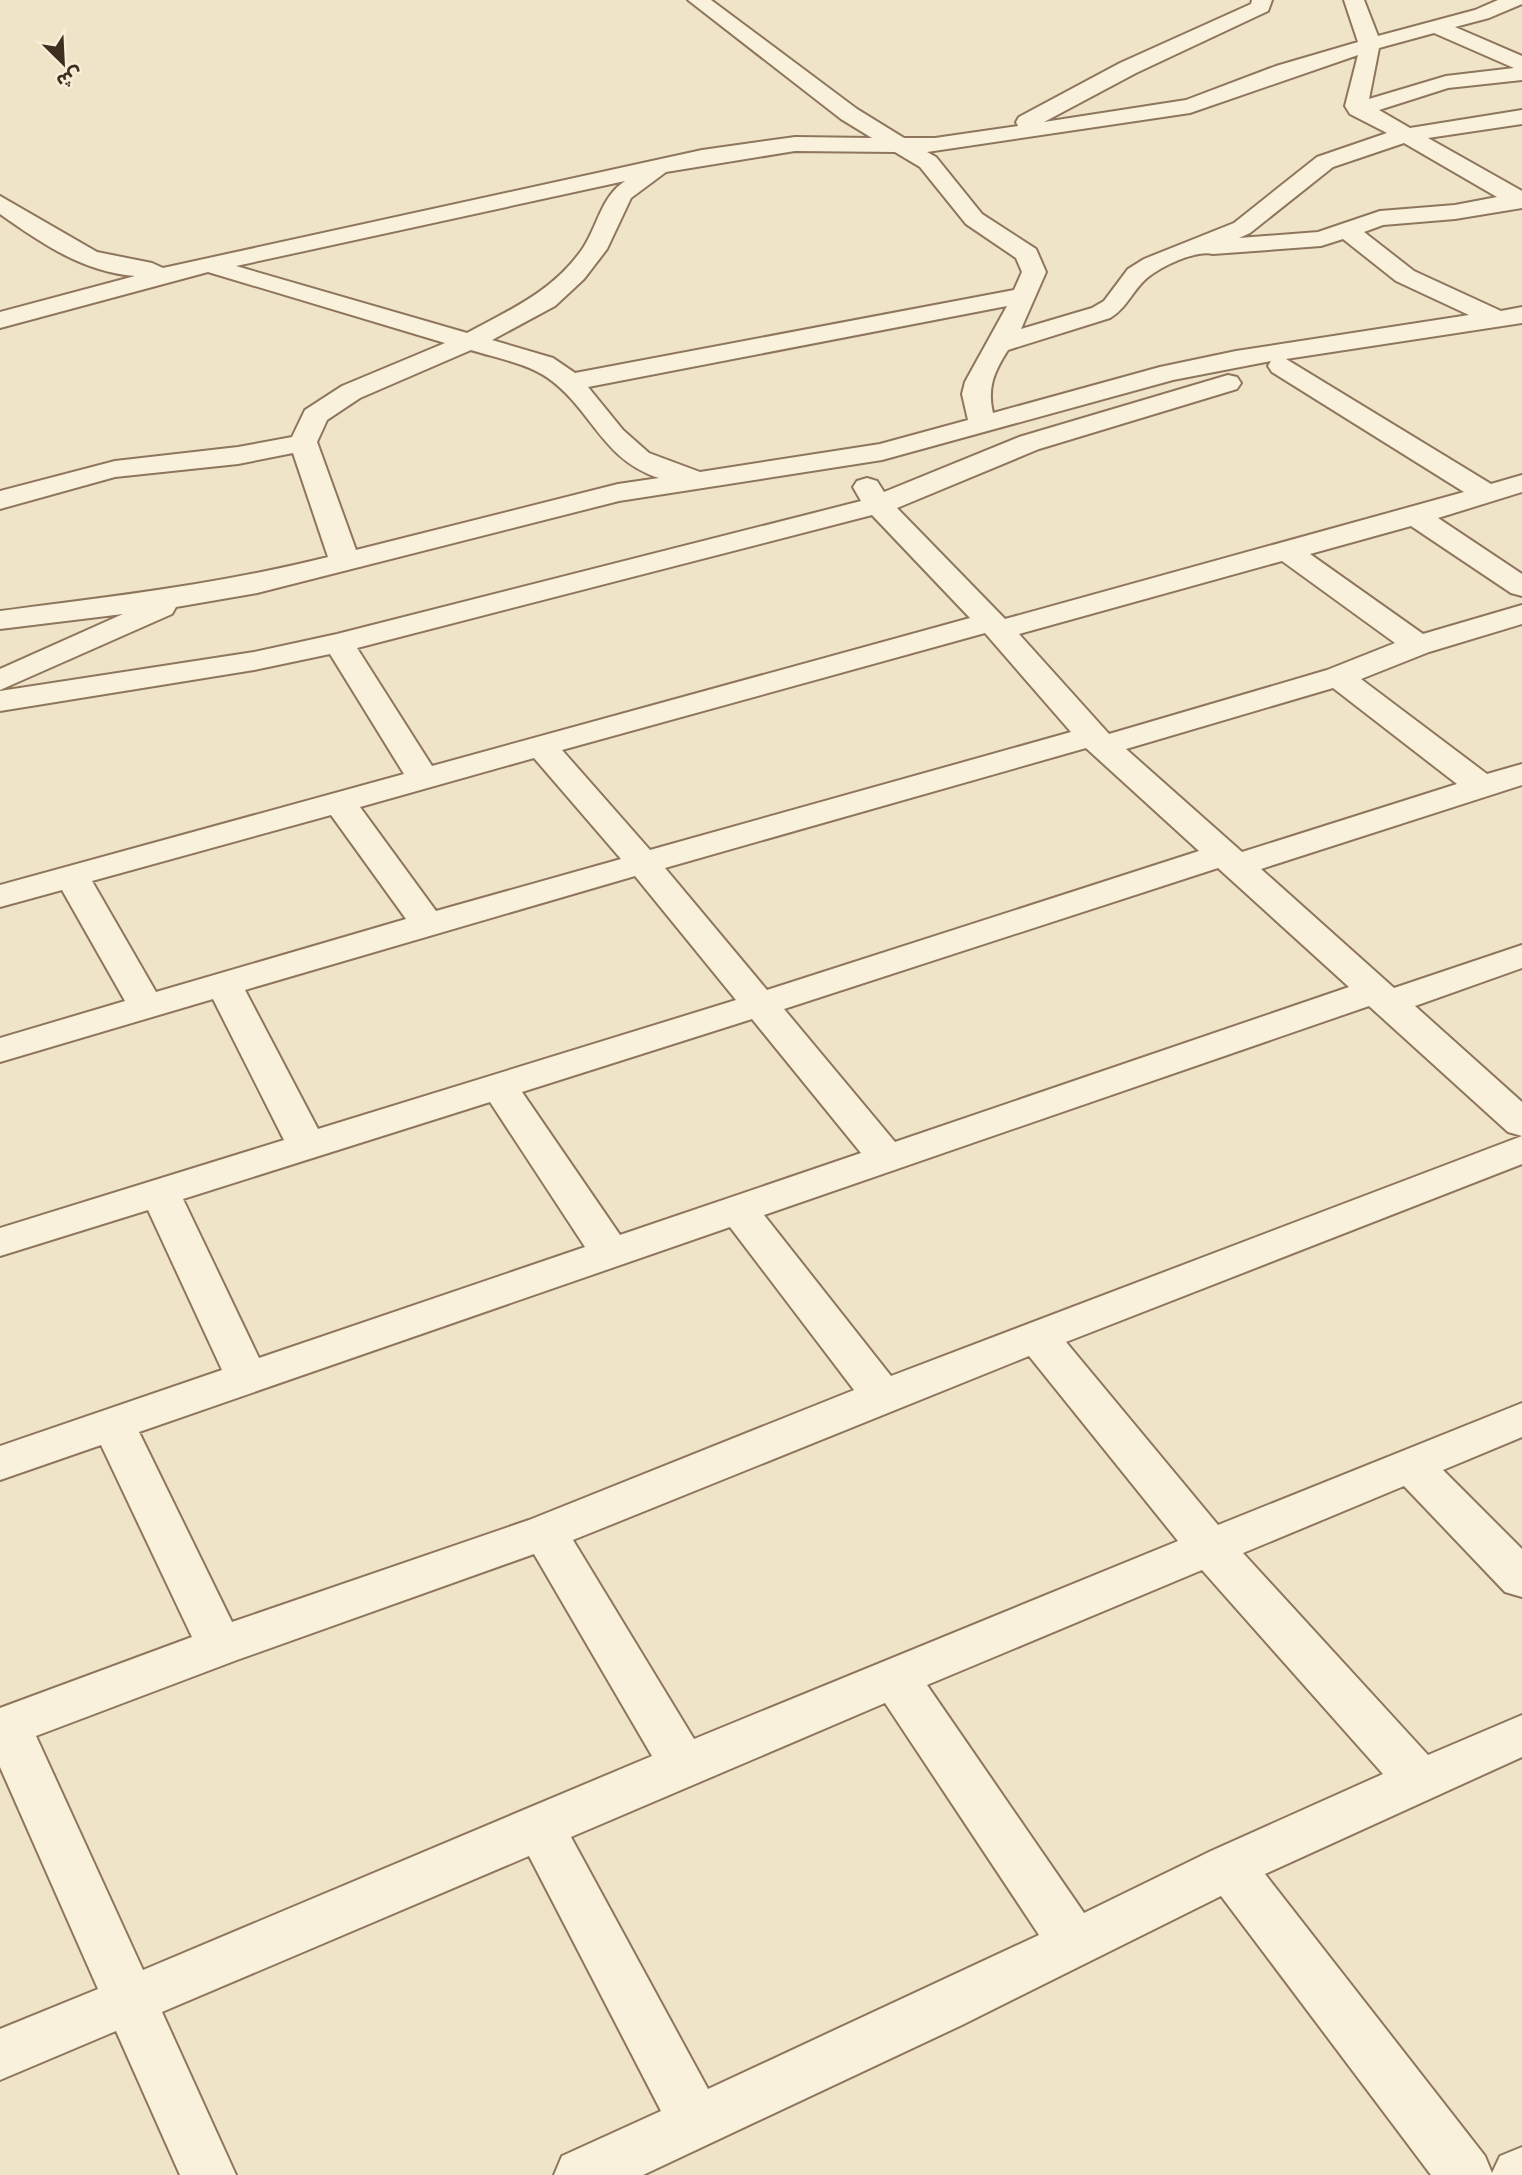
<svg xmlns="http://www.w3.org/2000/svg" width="1522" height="2175" viewBox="0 0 1522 2175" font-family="Spectral,'Noto Sans Arabic',serif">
  <rect width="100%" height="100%" fill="#f0e4c8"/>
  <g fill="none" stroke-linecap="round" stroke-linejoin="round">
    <defs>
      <path id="minor" d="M688 0H711L857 109 904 138H935L1018 126 1016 122 1019 117 1120 63 1251 4 1252 0H1272L1268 11 1136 73 1044 122 1186 100 1276 66 1358 42 1344 0H1364L1378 36 1475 10 1498 0H1522V4L1489 18 1455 27 1522 56V80L1448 88 1379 110 1410 128 1522 110V124L1428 138 1522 191V208L1455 219 1383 225 1364 232 1414 271 1501 311 1522 307V323L1286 359 1491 484 1522 475V492L1438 518 1522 574V596L1511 593 1411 526 1310 554 1423 634 1522 605V624L1429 652 1361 679 1487 774 1522 764V785L1261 869 1394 988 1522 945V968L1415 1006 1522 1102V1136L1508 1132 1369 1006 764 1215 891 1376 1522 1136V1164L1066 1342 1218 1525 1522 1403V1437L1443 1470 1522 1549V1597L1505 1592 1404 1486 1243 1553 1428 1755 1522 1715V1757L1265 1874 1485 2156 1492 2173 1500 2156 1522 2147V2175H1431L1221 1896 962 2025 643 2175H554L562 2156 661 2111 529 1856 162 2012 236 2175H180L116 2031 0 2080V2029L98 1989 0 1767V1708L192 1637 101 1445 0 1480V1446L222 1370 148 1210 0 1256V1228L284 1140 213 999 0 1062V1038L125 1001 62 890 0 907V885L404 774 330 654 254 670 0 711V691L254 652 337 634 861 501 853 487 857 481 867 478 877 481 884 492 1019 437 1228 375 1237 377 1241 383 1237 389 1039 449 897 508 1005 619 1464 492 1272 372 1268 366 1271 361 1173 380 882 460 619 501 257 593 176 607 172 614 0 690V669L123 614 0 629V611C111 597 220 584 328 557L293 453 238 464 115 477 0 509V491L115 461 238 447 292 437 305 410 342 386 445 343 208 272 0 328V312L135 276C83 272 41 243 0 214V196L97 252 152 263 163 268 702 150 795 137 872 138 841 119ZM1434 33 1514 68 1446 76 1369 99 1379 48ZM1358 55 1345 106 1350 114 1387 133 1317 157 1234 223 1144 259 1128 269 1104 301 1092 308 1021 329 1046 272 1036 249 982 214 936 157 927 152 1190 113ZM1404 143 1497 197 1455 205 1380 211 1318 232 1239 238 1250 233 1333 167ZM795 151 895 152 920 167 966 224 1016 258 1022 272 1014 290 575 373 553 358 492 340 555 306 584 279 607 249 631 198 666 172ZM625 181C601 197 598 225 583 248 555 290 510 310 467 333L236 266ZM1343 239 1396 281 1469 315 1236 351 1160 367 993 413C987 387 994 372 1008 350L1110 318C1127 308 1132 291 1147 278 1162 266 1195 250 1213 254L1321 246ZM1007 306 965 382 962 394 968 420 880 444 700 472 649 453 623 430 588 387ZM471 350C496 358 526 363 548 378 592 409 602 460 659 478L618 484 356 550 317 442 327 420 360 398ZM872 515 970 618 432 766 357 648ZM1282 561 1395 643 1327 670 1109 734 1019 634ZM985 633 1071 732 650 850 562 750ZM1333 688 1457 784 1242 852 1126 749ZM1086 748 1199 851 767 990 665 868ZM534 758 621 859 436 911 360 807ZM331 815 406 919 156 992 92 881ZM1218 868 1349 987 895 1142 784 1009ZM635 876 736 1000 318 1129 245 990ZM752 1019 861 1153 620 1235 522 1092ZM490 1102 585 1247 259 1358 183 1199ZM730 1227 854 1390 529 1520 232 1622 139 1432ZM1029 1356 1178 1541 694 1739 573 1540ZM534 1554 652 1756 143 1970 36 1736 237 1660ZM1202 1570 1383 1774 1211 1851 1084 1913 927 1685ZM885 1703 1039 1935 708 2089 571 1837Z"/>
    </defs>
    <use href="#minor" stroke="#8d765c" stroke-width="4"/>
    <use href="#minor" fill="#faf1dc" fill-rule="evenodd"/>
  </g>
  <g transform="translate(63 63) rotate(156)" stroke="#f7eed8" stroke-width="5" paint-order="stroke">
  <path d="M0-5L12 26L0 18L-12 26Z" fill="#3d2e20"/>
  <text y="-10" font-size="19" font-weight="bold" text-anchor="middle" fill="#3d2e20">ش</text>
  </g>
</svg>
